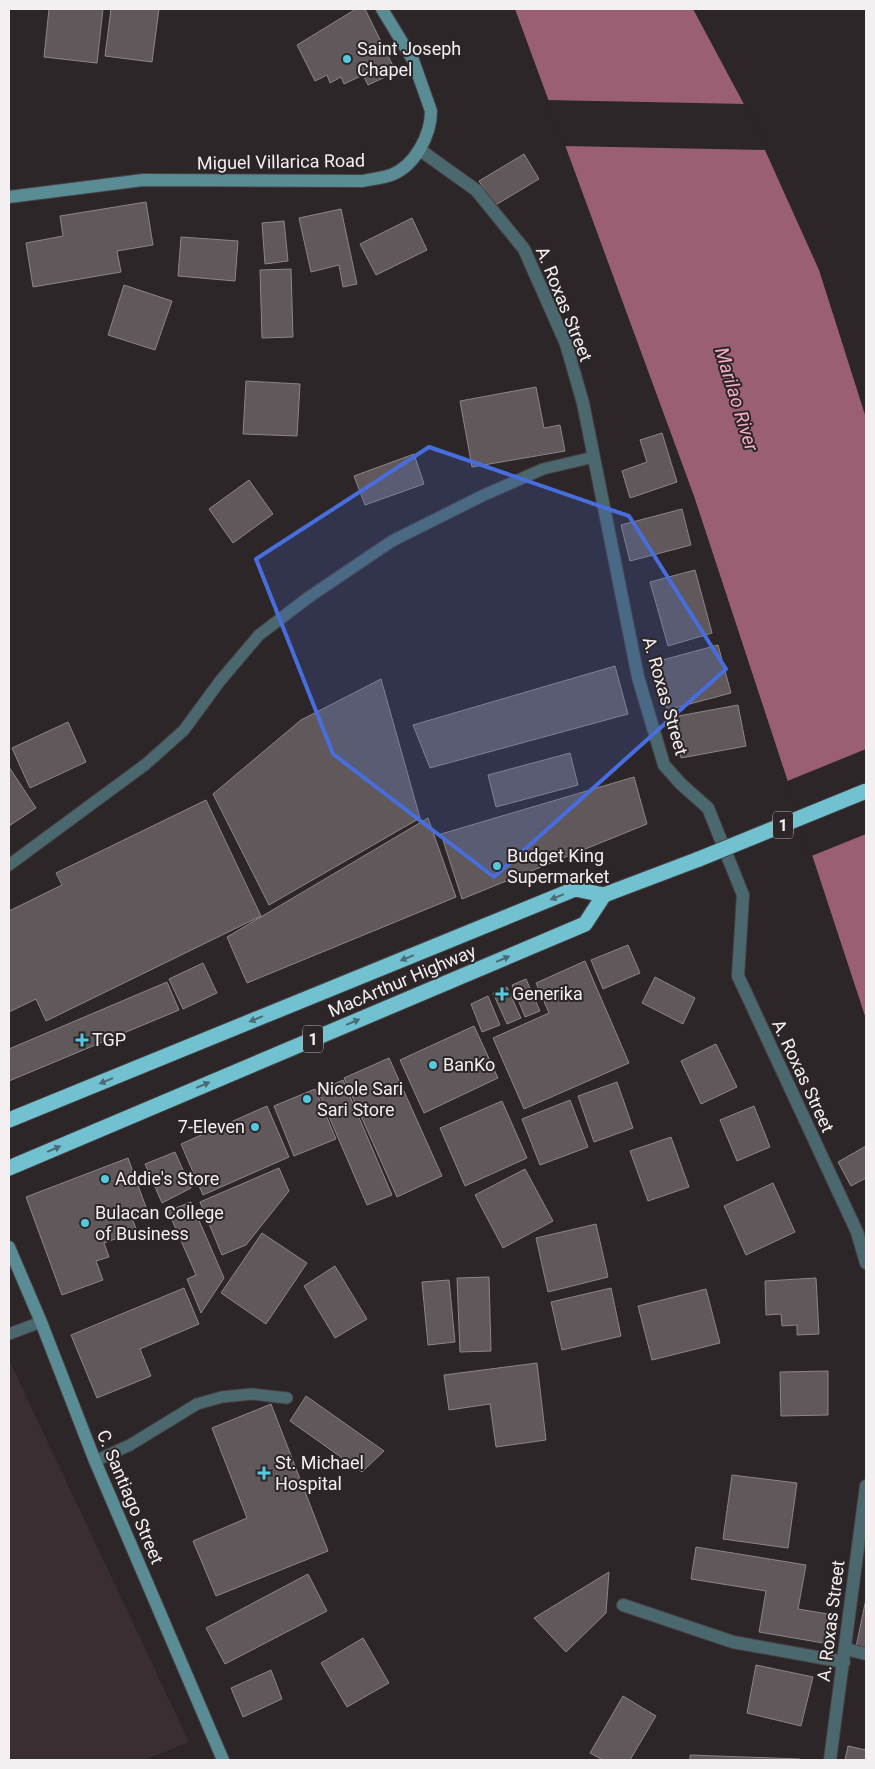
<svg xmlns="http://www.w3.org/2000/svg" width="875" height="1769" viewBox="0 0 875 1769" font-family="Roboto,sans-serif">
  <rect width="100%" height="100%" fill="#2c2628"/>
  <polygon fill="#3b2e32" points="9,1360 189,1742 144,1760 9,1760"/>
  <polygon fill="#9b5f74" points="515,9 693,9 746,108 819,270 866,418 866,1019 694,496"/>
  <g fill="#2c2628">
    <polygon points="546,100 746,104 768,150 563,146"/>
    <polygon points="866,749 866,834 809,857 785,782"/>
  </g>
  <g fill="#60585b" stroke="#8d8587">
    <polygon points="49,9 103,9 97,63 44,57"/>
    <polygon points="111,9 159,9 152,62 105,56"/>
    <polygon points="356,9 365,9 396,72 368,85 363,75 344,84 341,77 330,83 327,75 315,81 297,45"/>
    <polygon points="524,154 539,179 494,206 479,181"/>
    <polygon points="146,202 153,245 117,251 121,272 33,287 26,243 63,236 60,216"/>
    <polygon points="341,209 357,284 343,287 339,265 311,272 299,218"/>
    <polygon points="412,218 427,250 376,275 360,244"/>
    <polygon points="284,221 288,261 265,264 262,223"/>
    <polygon points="181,237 238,241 235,281 178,276"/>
    <polygon points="291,269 293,337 262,338 260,270"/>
    <polygon points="124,285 172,301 155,350 108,335"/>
    <polygon points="246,381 300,384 297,436 243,434"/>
    <polygon points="536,387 544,428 560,425 565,451 472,467 460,401"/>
    <polygon points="662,433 677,482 630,498 622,471 647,462 640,440"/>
    <polygon points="414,454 424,484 365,505 354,476"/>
    <polygon points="249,480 273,514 233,543 209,509"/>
    <polygon points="682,509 691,545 630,561 621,525"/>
    <polygon points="695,570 712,633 668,646 650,582"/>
    <polygon points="718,645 731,693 667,710 655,662"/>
    <polygon points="615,666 628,714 430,768 413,725"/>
    <polygon points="381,679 420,818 269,905 213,794 301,720"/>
    <polygon points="738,705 746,746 681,758 673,717"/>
    <polygon points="68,722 86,762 30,788 12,748"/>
    <polygon points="570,753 578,785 496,807 488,775"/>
    <polygon points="9,767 36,808 9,826"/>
    <polygon points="634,777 647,824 462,899 441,834"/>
    <polygon points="206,800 261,916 46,1021 36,999 9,1012 9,911 62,885 56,873"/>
    <polygon points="428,818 456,897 247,983 227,937"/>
    <polygon points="628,945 640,973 603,989 591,960"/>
    <polygon points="585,961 629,1063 524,1109 493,1038 549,1013 536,983"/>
    <polygon points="203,963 217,993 183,1009 169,979"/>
    <polygon points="655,977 695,998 683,1024 642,1003"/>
    <polygon points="526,979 540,1011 525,1017 512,985"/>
    <polygon points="167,982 179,1010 9,1081 9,1049"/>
    <polygon points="507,987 521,1018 507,1024 493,993"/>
    <polygon points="488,996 500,1025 482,1032 471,1004"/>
    <polygon points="474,1026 498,1078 424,1113 400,1060"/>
    <polygon points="716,1044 737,1087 701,1104 681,1061"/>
    <polygon points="389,1058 442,1176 397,1197 344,1078"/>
    <polygon points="343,1080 392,1195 367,1205 318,1091"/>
    <polygon points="617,1082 633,1128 594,1142 578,1096"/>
    <polygon points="315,1089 336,1139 294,1156 274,1106"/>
    <polygon points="570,1100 588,1147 540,1165 522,1119"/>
    <polygon points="502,1101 527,1158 465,1186 440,1128"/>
    <polygon points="267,1106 289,1157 203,1195 181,1144"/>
    <polygon points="754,1106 770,1147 737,1161 720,1120"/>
    <polygon points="671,1137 689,1187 648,1201 630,1151"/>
    <polygon points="866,1146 866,1178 851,1186 838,1162"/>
    <polygon points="175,1152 191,1188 162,1203 145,1164"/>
    <polygon points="128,1158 147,1210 131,1216 137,1231 104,1243 109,1257 96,1261 103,1280 62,1295 26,1197"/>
    <polygon points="279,1168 289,1191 246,1245 222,1255 200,1202"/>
    <polygon points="525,1169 553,1221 503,1248 475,1195"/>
    <polygon points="773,1183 795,1232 746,1255 724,1206"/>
    <polygon points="191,1202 224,1278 201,1313 187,1279 196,1275 168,1211"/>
    <polygon points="596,1224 608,1277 548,1292 536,1238"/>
    <polygon points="262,1233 307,1263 266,1324 221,1293"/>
    <polygon points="335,1266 367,1319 335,1338 304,1286"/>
    <polygon points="489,1277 491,1351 460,1352 457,1278"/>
    <polygon points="816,1278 819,1334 797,1335 797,1325 782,1326 781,1314 766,1315 765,1281"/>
    <polygon points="449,1280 455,1342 428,1345 422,1282"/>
    <polygon points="184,1288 199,1324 140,1349 151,1376 97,1398 71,1335"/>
    <polygon points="611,1288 621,1336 562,1350 551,1302"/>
    <polygon points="706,1289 720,1343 652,1360 638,1306"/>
    <polygon points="537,1363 546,1440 496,1447 490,1404 449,1410 444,1375"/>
    <polygon points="828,1371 828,1415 781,1416 780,1372"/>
    <polygon points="306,1396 384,1451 362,1472 290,1421"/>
    <polygon points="271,1404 328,1551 216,1596 193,1541 247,1518 212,1428"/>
    <polygon points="732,1475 797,1483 788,1548 723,1539"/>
    <polygon points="696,1547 806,1565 798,1609 834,1615 829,1644 759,1632 766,1591 691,1579"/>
    <polygon points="609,1572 606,1613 566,1652 534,1618"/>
    <polygon points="308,1574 327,1611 225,1664 206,1628"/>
    <polygon points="866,1599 866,1649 856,1647"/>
    <polygon points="363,1638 389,1683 347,1707 321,1663"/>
    <polygon points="756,1665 813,1677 801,1726 747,1713"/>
    <polygon points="271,1670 282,1699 243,1717 231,1688"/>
    <polygon points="623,1696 656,1716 630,1760 603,1760 590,1753"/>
    <polygon points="848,1746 866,1750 866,1760 845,1760"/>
    <polygon points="690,1755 800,1759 800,1760 690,1760"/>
  </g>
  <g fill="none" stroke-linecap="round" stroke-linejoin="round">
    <defs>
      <g id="lane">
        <polyline points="9,865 146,764 184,730 220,681 259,635 309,597 392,541 484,495 543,469 594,457"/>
        <polyline points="9,1334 41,1322"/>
        <polyline points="95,1461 130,1445 197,1404 222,1397 252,1394 287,1398"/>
      </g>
      <g id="street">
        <polyline points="420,150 476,190 524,249 566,344 583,403 638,677 664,765 681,784 708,808 743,895 738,976 857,1232 866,1263"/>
        <polyline points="623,1605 733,1642 844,1662"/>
        <polyline points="846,1649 866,1654"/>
        <polyline points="830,1760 866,1486"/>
      </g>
      <g id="secondary">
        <path d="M9 197 143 180 363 181C372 179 382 178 391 175 415 166 431 135 431 111L413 60 382 9"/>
        <polyline points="9,1247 41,1322 95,1461 223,1760"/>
      </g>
      <g id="highway">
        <polyline points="9,1120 575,889 604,895 699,859"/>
        <polyline points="9,1168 585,924 604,895"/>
      </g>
    </defs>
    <use href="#lane" stroke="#484244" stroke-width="13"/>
    <use href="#street" stroke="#484244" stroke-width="14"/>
    <use href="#secondary" stroke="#484244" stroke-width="14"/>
    <use href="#highway" stroke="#484244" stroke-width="17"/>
    <use href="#lane" stroke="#4a686e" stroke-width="11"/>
    <use href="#street" stroke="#4a686e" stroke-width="12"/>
    <use href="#secondary" stroke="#5a8c96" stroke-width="12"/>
    <use href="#highway" stroke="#71c1d1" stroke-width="15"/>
    <defs>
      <polyline id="highway-bridge" points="699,859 866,791"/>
    </defs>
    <use href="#highway-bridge" stroke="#484244" stroke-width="17" stroke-linecap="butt"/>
    <use href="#highway-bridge" stroke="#71c1d1" stroke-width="15"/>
  </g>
  <defs><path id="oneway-solid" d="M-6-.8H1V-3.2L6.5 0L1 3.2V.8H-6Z" transform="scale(1.25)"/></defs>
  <g fill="#4b6c74">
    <use href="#oneway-solid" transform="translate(557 897) rotate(158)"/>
    <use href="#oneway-solid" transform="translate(407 958) rotate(158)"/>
    <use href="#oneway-solid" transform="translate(503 959) rotate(-23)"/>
    <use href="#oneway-solid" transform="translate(256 1019) rotate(158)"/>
    <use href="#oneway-solid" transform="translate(353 1022) rotate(-23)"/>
    <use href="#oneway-solid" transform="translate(106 1081) rotate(158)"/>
    <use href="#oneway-solid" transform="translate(203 1085) rotate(-23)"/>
    <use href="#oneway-solid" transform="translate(54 1149) rotate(-23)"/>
  </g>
  <path fill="#486edd" fill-opacity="0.2" stroke="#486edd" stroke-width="4" stroke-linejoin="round" d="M429 447 629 516 726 669 494 877 333 754 256 559Z"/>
  <g fill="#55cadf" stroke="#2c2628" stroke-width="2">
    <circle cx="347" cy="59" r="5"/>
    <circle cx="497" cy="866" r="5"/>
    <path d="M499.5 986.5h5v5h5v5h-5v5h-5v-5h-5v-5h5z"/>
    <path d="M79.5 1032.5h5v5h5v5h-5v5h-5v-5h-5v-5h5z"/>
    <circle cx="433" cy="1065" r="5"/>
    <circle cx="307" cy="1099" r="5"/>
    <circle cx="255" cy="1127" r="5"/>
    <circle cx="105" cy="1179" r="5"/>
    <circle cx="85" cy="1223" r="5"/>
    <path d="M261.5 1465.5h5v5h5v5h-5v5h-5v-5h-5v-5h5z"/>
  </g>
  <g text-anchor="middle" stroke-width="4" stroke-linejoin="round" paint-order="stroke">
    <g fill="#2c2628" stroke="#b8b3b5" stroke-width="1">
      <rect x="773" y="811.5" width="20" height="27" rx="4"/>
      <rect x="303" y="1025.5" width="20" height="27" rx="4"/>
    </g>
    <g font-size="16" font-weight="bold" fill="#f4f0f1">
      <text x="783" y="831">1</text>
      <text x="313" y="1045">1</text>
    </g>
    <g font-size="18" fill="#f4f0f1" stroke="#2c2628" text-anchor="start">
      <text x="357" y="55">Saint Joseph<tspan x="357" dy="21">Chapel</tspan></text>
      <text x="507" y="862">Budget King<tspan x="507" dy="21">Supermarket</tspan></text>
      <text x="512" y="1000">Generika</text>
      <text x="92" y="1046">TGP</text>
      <text x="443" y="1071">BanKo</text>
      <text x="317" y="1095">Nicole Sari<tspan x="317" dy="21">Sari Store</tspan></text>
      <text x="245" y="1133" text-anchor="end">7-Eleven</text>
      <text x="115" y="1185">Addie's Store</text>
      <text x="95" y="1219">Bulacan College<tspan x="95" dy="21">of Business</tspan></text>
      <text x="275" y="1469">St. Michael<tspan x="275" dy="21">Hospital</tspan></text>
    </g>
    <g font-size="18" fill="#f4f0f1" stroke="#2c2628">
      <text transform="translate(281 162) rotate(-1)" y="6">Miguel Villarica Road</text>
      <text transform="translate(564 304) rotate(68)" y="6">A. Roxas Street</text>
      <text transform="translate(665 696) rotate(74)" y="6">A. Roxas Street</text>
      <text transform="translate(402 981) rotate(-23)" y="6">MacArthur Highway</text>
      <text transform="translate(803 1076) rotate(65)" y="6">A. Roxas Street</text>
      <text transform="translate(130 1497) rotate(67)" y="6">C. Santiago Street</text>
      <text transform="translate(831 1621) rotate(-83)" y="6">A. Roxas Street</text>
    </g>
    <g font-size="19" font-style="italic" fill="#f6adc5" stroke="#2c2628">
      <text transform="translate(737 399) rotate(73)" y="7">Marilao River</text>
    </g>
  </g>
  <rect width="875" height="1769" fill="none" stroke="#f4f0f1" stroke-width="20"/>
</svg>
